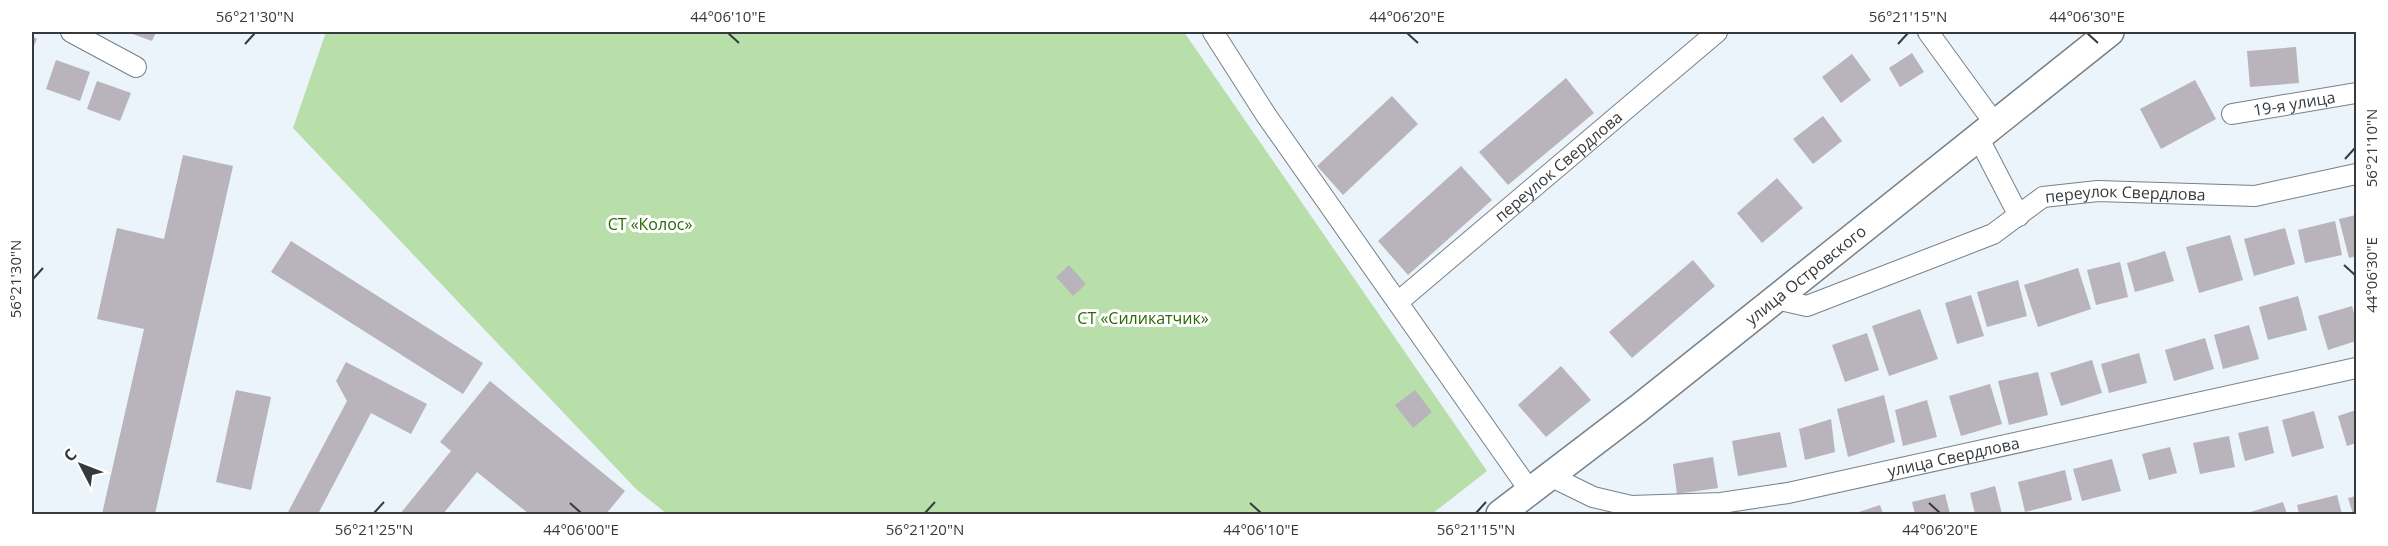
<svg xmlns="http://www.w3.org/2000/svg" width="2388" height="546" viewBox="0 0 2388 546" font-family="'Open Sans',sans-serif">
  <rect width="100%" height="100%" fill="#ebf3fb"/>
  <polygon fill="#b8dfa9" points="326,32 1184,32 1487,471 1432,514 667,514 636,489 293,128"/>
  <g fill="#b9b3bc">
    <polygon points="127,32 156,32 152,41"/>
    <polygon points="32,36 37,39 32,50"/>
    <polygon points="2296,47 2299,83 2250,87 2247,51"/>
    <polygon points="1912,53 1924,72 1900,87 1889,68"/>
    <polygon points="1852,54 1871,80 1841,103 1822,77"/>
    <polygon points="56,60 90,72 80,101 46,89"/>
    <polygon points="1566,78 1594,113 1508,185 1479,152"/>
    <polygon points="2195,80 2216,119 2161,149 2140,109"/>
    <polygon points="97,81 131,93 120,121 87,109"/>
    <polygon points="1392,96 1418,124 1343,195 1317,166"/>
    <polygon points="1823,116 1842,141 1813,164 1793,139"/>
    <polygon points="183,155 233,166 155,514 102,514 144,329 97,319 117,228 164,239"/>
    <polygon points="1461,166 1492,200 1408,275 1378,241"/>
    <polygon points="1777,178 1803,208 1762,243 1737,213"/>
    <polygon points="2356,215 2356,256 2349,258 2339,219"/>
    <polygon points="2335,221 2342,255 2305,263 2298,230"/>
    <polygon points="2285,228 2295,264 2254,276 2244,239"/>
    <polygon points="2230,235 2243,280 2199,293 2186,247"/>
    <polygon points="291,241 483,363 463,394 271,272"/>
    <polygon points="2165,251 2174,281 2135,292 2127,263"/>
    <polygon points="1693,260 1715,286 1632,358 1609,332"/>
    <polygon points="2120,262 2128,297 2096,305 2087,270"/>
    <polygon points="1069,265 1086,284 1073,296 1056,277"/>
    <polygon points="2078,268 2091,309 2038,327 2024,285"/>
    <polygon points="2018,280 2027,316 1987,327 1977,292"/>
    <polygon points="1971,295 1984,336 1957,344 1945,303"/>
    <polygon points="2298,296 2307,330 2268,340 2259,307"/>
    <polygon points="2352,306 2356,321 2356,341 2328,350 2318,316"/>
    <polygon points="1920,309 1938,359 1889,376 1872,326"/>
    <polygon points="2249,325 2259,359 2223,369 2214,335"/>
    <polygon points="1867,333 1879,370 1845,382 1832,345"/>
    <polygon points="2205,338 2214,369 2174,381 2165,350"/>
    <polygon points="2139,353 2147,383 2109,393 2101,364"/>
    <polygon points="2092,360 2102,393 2061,406 2050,373"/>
    <polygon points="346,362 427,404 411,434 371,413 318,514 287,514 347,401 336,381"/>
    <polygon points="1561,366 1591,400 1546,437 1518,405"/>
    <polygon points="2038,372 2048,415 2009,425 1998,381"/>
    <polygon points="490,381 625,491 606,514 529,514 477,472 443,514 400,514 451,451 440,442"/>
    <polygon points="1990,384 2002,424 1961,436 1949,396"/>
    <polygon points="236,390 271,397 251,490 216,482"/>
    <polygon points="1415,390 1432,412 1413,428 1395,405"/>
    <polygon points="1884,395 1895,442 1848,457 1837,409"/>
    <polygon points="1927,400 1937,437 1903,446 1895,410"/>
    <polygon points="2356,410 2356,443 2347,446 2338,416"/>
    <polygon points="2314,411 2324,448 2292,457 2282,420"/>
    <polygon points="1831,419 1835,452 1805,460 1799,429"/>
    <polygon points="2268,426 2274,453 2245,461 2238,433"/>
    <polygon points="1780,432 1787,467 1738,476 1732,441"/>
    <polygon points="2229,436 2235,467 2200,474 2193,443"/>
    <polygon points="2170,447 2177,473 2149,480 2142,454"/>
    <polygon points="1713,457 1718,488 1677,494 1673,464"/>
    <polygon points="2112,459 2121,491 2082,501 2073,469"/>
    <polygon points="2065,470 2072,500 2025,512 2018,482"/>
    <polygon points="1995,486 2002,514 1975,514 1970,493"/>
    <polygon points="1945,494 1950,514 1915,514 1912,502"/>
    <polygon points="2337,495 2342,514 2299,514 2297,505"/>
    <polygon points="2356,496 2356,514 2353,514 2348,498"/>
    <polygon points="2283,502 2287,514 2244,514"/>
    <polygon points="1880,505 1883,514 1853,514"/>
  </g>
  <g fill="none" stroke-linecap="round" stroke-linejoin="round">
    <defs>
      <g id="street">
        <polyline points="71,32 136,67"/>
        <polyline points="1213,32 1266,115 1530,491"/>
        <polyline points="1928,32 1995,124"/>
        <path id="s1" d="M2232 114 2356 93"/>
        <polyline points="1978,137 2019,216"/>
        <path id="s2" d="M1776 299 1807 306 1993 234 2043 197 2098 191 2255 196 2356 174"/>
        <path id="s3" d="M1398 302 1717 32"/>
        <path id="s4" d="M1550 476 1593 497 1631 506 1721 503 1788 493 2356 368"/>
      </g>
      <g id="secondary">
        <path id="s5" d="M1500 514 1639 408 2110 32"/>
      </g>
    </defs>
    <use href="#street" stroke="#798087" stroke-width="22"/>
    <use href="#secondary" stroke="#798087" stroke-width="30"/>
    <use href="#street" stroke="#fff" stroke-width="20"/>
    <use href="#secondary" stroke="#fff" stroke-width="27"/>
  </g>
  <path fill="none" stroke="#373a3d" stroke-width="2" d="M728 33 739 43M1407 33 1418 43M2087 33 2098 43M245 44 255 33M1898 44 1908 33M2345 159 2355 148M2344 265 2355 275M33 279 43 268M570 503 581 513M1250 503 1261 513M1929 503 1940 513M374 513 384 502M925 513 935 502M1476 513 1486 502"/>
  <g text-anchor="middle" stroke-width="6" stroke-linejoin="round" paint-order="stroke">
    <g font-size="16" fill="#373a3d" stroke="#fff">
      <text dy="6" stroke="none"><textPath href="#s1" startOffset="63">19-я улица</textPath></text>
      <text dy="6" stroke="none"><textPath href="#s3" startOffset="210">переулок Свердлова</textPath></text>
      <text dy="6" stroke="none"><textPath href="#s2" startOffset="376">переулок Свердлова</textPath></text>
      <text dy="6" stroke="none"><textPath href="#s5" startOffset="388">улица Островского</textPath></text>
      <text dy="6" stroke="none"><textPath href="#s4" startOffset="414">улица Свердлова</textPath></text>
    </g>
    <g font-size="16" fill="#2c6803" stroke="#fff">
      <text x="650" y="230">СТ «Колос»</text>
      <text x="1143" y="324">СТ «Силикатчик»</text>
    </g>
  </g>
  <rect width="2388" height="546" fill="none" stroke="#ffffff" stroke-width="66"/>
  <g transform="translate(81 465) rotate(312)" stroke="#ffffff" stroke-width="4.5" paint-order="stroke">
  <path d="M0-4.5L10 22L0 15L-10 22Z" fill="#373a3d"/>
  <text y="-9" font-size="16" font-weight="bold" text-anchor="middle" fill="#373a3d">С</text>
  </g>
  <rect x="33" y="33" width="2322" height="480" fill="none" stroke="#373a3d" stroke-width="2"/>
  <g font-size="15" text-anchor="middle" fill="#373a3d">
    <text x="255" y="22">56°21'30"N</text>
    <text x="728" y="22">44°06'10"E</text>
    <text x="1407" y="22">44°06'20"E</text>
    <text x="1908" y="22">56°21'15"N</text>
    <text x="2087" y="22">44°06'30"E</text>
    <text transform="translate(2372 148) rotate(-90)" y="5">56°21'10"N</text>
    <text transform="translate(2372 275) rotate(-90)" y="5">44°06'30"E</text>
    <text transform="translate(16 279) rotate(-90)" y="5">56°21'30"N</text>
    <text x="374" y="535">56°21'25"N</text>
    <text x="581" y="535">44°06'00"E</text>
    <text x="925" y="535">56°21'20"N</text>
    <text x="1261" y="535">44°06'10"E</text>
    <text x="1476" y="535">56°21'15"N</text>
    <text x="1940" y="535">44°06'20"E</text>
  </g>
</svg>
